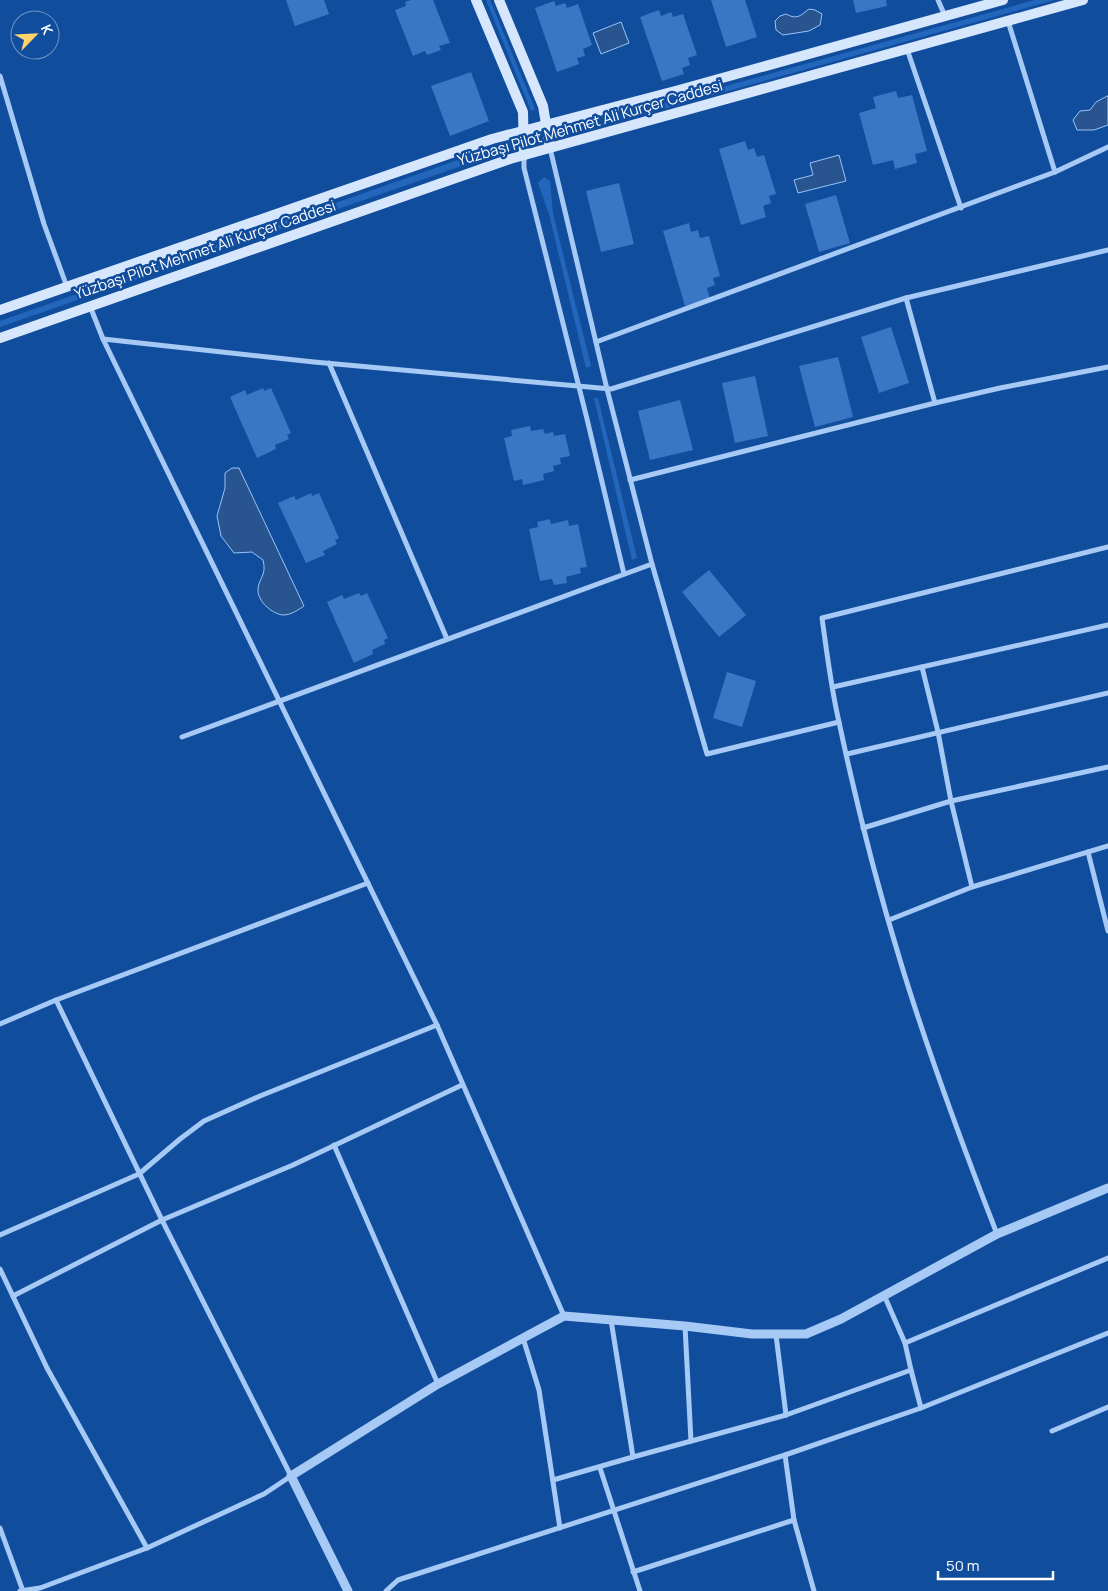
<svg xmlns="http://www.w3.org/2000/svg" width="1108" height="1591" viewBox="0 0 1108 1591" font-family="Manrope,sans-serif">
  <rect width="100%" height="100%" fill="#114d9d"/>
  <g fill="#2367bc">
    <polygon points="486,0 490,0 535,109 531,111"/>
    <polygon points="1035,0 1055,0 624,120 616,120 622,115"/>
    <polygon points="509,142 510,149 0,327 0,321"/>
    <polygon points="544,177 550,181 553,214 591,366 586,368 549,214 538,183"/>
    <polygon points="594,398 598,398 637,558 632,560"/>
  </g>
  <g fill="#285590" stroke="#98c4f8">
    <path d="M809 9 815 10 822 14 820 25 809 31 783 35 776 30 775 21 780 16 786 14C797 20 800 16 809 9Z"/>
    <polygon points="621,22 629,43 601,54 593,33"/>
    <polygon points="1107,96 1108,96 1108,125 1094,130 1077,130 1073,120 1080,111 1090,110 1096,102"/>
    <polygon points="839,155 846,181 798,193 794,180 813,175 810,163"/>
    <path d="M232 468H239L304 606C298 610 291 615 283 615 272 614 257 601 258 589 259 577 267 576 263 560L252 552 234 553 221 536 217 516 225 488V473Z"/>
  </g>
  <g fill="#3977c5">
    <polygon points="286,0 324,0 329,14 295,26"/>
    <polygon points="411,0 433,0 450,43 439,46 441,50 427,55 425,51 413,56 395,10 406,6 405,2"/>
    <polygon points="711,0 745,0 757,37 726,47"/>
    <polygon points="853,0 886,0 887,6 856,13"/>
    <polygon points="554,1 556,6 565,3 567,8 578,4 592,45 583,49 585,56 577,58 579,64 557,72 535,8"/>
    <polygon points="659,10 661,16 671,12 673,17 683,14 697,55 688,58 690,65 682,68 684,74 662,81 640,17"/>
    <polygon points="471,72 489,121 450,136 431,86"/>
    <polygon points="896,91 898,98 912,95 927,151 915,154 917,163 895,169 893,160 873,165 859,113 876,108 873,97"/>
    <polygon points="745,141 748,150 754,148 757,157 764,155 776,194 769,196 771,203 763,206 766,217 741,225 719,149"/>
    <polygon points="619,183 634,244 601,252 586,191"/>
    <polygon points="836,195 850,243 819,252 805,204"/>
    <polygon points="689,223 691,232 698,230 700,238 709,236 720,276 713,278 715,285 707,288 710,299 685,306 663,231"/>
    <polygon points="891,327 909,383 879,393 861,337"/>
    <polygon points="838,357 853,417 815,427 799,366"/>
    <polygon points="755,376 768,436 735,443 722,383"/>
    <polygon points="263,388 264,391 271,388 291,433 287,435 289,439 275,445 276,449 257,458 230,397 245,390 247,395"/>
    <polygon points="680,400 693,450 650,460 638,411"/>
    <polygon points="530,426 531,431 543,429 545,434 553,432 554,436 565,434 570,456 560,458 561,464 553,466 554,471 543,474 544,480 523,485 522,479 514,481 504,438 512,436 511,430"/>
    <polygon points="311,493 312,496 319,493 339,538 335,540 337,544 323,551 325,555 306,563 278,503 294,496 296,500"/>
    <polygon points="550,519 551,524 568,520 569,526 578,524 587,567 580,568 581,573 566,577 567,583 554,585 552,579 540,581 529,529 538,527 537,522"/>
    <polygon points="709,570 746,615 719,637 682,592"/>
    <polygon points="359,593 361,596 367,593 388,638 384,640 385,644 372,650 373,654 354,663 327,602 342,595 344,599"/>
    <polygon points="727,672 756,681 742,727 713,718"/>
  </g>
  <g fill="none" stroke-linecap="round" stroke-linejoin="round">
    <g stroke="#a6c9f5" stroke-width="5">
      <polyline points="938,0 945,16"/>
      <polyline points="1008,21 1055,172"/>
      <polyline points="907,49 961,208"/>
      <polyline points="0,76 44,224 67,287"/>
      <polyline points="550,148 607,389 652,564 707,754 839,722"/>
      <polyline points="524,155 524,168 587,419 624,574"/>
      <polyline points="906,298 935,403"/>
      <polyline points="90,306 103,339 437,1025 564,1316"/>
      <polyline points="103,339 314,362 611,389 906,298 1108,250"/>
      <polyline points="596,342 1055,172 1108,147"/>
      <polyline points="329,363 447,639"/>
      <polyline points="630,480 935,403 1000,388 1108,367"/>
      <polyline points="922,667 938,732 951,801 972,887"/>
      <polyline points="833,687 1108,625"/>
      <polyline points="182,737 652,564"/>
      <polyline points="847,754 1108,693"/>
      <polyline points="863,828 951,801 1108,767"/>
      <polyline points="1088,852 1108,931"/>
      <polyline points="889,920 972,887 1108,846"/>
      <polyline points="0,1024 56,1000 368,883"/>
      <polyline points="334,1145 438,1384"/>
      <path d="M997 1234C962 1144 928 1053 900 960 876 882 856 802 839 722 831 688 827 653 822 618L1108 547"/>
      <polyline points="0,1235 139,1174 180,1139 204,1121 260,1096 437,1025"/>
      <polyline points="0,1269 47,1368 147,1548"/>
      <polyline points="884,1295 905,1343"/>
      <polyline points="13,1296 162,1220 293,1165 462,1085"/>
      <polyline points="611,1320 633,1457 786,1415 911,1370 921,1408"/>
      <polyline points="685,1326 691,1441"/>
      <polyline points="776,1335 786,1415"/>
      <polyline points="523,1338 539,1390 560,1528"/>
      <polyline points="911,1370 905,1343 1108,1258"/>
      <polyline points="1052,1431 1108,1407"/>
      <polyline points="785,1455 794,1520 814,1591"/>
      <polyline points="600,1468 640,1591"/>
      <polyline points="553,1480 633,1457"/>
      <polyline points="0,1528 23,1591"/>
      <polyline points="633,1572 794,1520"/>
      <polyline points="20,1591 40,1588 147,1548 264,1494 291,1476 162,1220 56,1000"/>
      <polyline points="386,1591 398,1580 785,1455 921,1408 1108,1333"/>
    </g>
    <polyline stroke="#a6c9f5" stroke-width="9" points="348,1591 291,1476 438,1384 564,1316 685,1326 752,1334 806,1334 841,1319 997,1234 1108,1188"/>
    <g stroke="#d6e7fd" stroke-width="10">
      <polyline points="476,0 523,112 524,155"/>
      <polyline points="499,0 543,106 550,148"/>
      <polyline points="0,310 492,139 679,90 1003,0"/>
      <polyline points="0,338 510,159 1083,0"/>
    </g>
  </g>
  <g text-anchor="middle" stroke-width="5" stroke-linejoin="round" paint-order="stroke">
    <g font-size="15" fill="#fff" stroke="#114d9d">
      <text transform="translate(590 123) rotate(-16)" y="5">Yüzbaşı Pilot Mehmet Ali Kurçer Caddesi</text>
      <text transform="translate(205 250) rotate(-19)" y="5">Yüzbaşı Pilot Mehmet Ali Kurçer Caddesi</text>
    </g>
  </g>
  <g transform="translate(35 35) rotate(66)"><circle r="24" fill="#114d9d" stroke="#7094c4"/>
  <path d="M0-4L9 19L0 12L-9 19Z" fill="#ffd56a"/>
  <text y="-8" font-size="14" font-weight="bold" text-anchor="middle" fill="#ffffff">K</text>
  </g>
  <path d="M938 1571v8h115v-8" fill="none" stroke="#ffffff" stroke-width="2.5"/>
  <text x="946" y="1571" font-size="15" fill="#ffffff" stroke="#114d9d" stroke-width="4" paint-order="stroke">50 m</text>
</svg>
